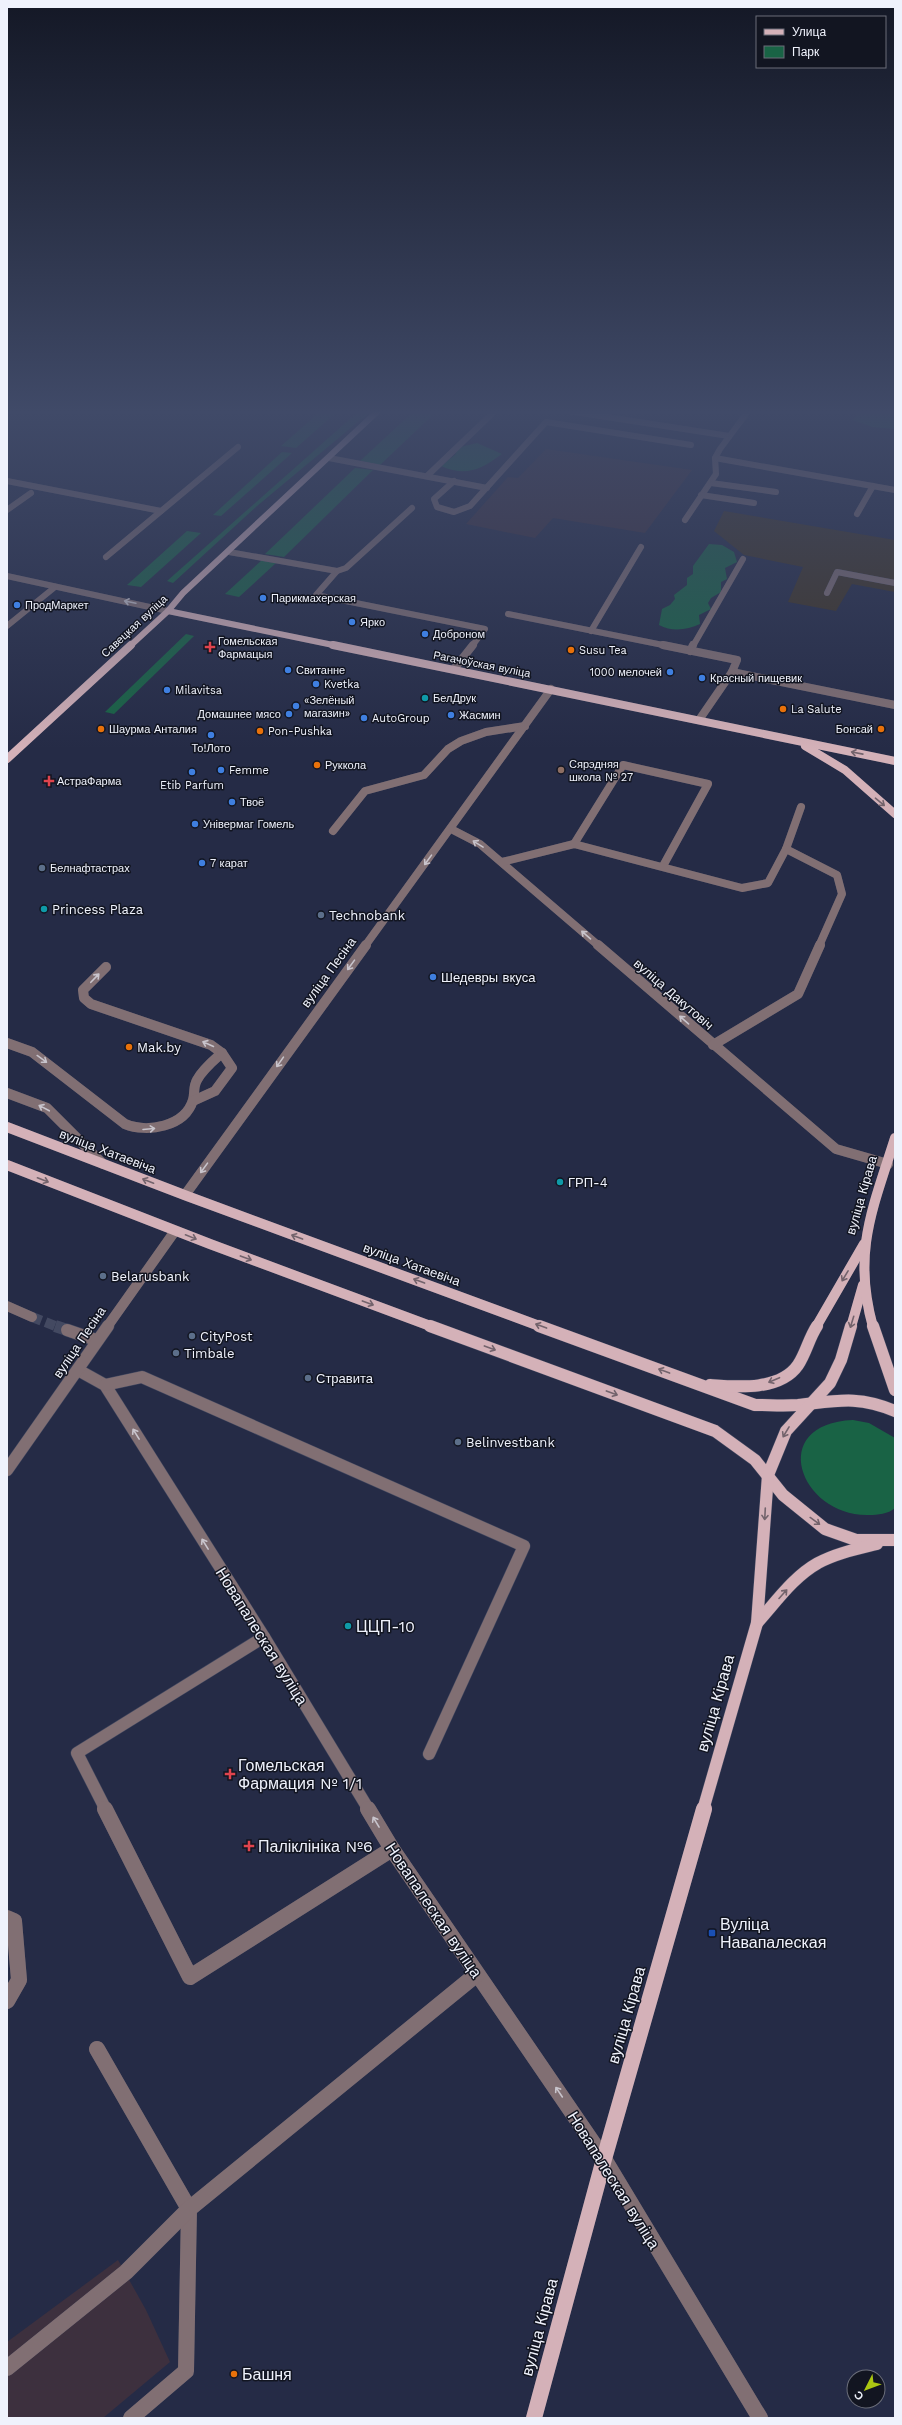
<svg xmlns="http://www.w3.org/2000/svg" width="902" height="2425" viewBox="0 0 902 2425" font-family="'Work Sans',sans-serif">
  <rect width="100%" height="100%" fill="#252b46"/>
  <g fill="#3d303e">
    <polygon points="546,449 692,470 645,533 553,518 535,538 466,524 508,477 518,478"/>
    <polygon points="118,2260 146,2310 170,2362 103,2418 7,2418 7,2342"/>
  </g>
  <polygon fill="#3e3324" points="724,511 895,540 895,592 852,584 836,611 788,602 803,567 744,555 714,531"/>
  <g fill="#196345">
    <polygon points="322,410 339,410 296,448 281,446"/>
    <polygon points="360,410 371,411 257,506 173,583 167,581"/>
    <polygon points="415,410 438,410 380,465 360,461"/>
    <polygon points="862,410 895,410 895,429 872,427 853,420"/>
    <path d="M477 443 502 454C480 470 466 477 441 466L456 454 452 449Z"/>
    <polygon points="282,452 292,453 221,516 213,515"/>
    <polygon points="355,468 373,470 284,557 265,554"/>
    <polygon points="187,531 201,533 141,587 127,585"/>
    <path d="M709 544 722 545 734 552 737 562 725 568 727 579 721 582V592L711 598 708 603 711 609 699 615 700 624C687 630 672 632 659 625L662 609 670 605 675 599 674 595 687 585V578L693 574V566Z"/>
    <polygon points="262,560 276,563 239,597 225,594"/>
    <polygon points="186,634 194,636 114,714 105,712"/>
    <path d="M853 1420 869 1423 895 1438V1508C888 1514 878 1515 869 1515 801 1517 765 1424 853 1420Z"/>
  </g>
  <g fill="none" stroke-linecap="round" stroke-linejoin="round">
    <polyline stroke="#434961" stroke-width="10" stroke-dasharray="10 4.5" stroke-linecap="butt" points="32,1317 58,1327"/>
    <polyline stroke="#434961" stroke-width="12" stroke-dasharray="12 6" stroke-linecap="butt" points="55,1326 67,1330"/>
    <defs>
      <g id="minor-far4">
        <polyline points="562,410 729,436"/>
        <polyline points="329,458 487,488"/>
        <polyline points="715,458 895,490"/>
        <polyline points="427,476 496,410"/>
        <polyline points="7,481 161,511"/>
        <polyline points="454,481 434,499 437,507 454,512 470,506 546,422 691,445"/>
        <polyline points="711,483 776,492"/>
        <polyline points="701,495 754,503"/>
        <polyline points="7,510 31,493"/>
        <polyline points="857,514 873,486"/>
        <polyline points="685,520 716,474 715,458 720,449 749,410"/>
        <polyline points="229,552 337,571 316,595 485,629 472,646"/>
        <polyline points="106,557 238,447"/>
        <polyline points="337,571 346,568 412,508"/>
        <polyline points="7,576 168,611"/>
        <polyline points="827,593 837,572 895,583"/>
        <polyline points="508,614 668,646"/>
        <polyline points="7,626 55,587"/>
        <polyline points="591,631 641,547"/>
        <polyline points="693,646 743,559"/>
      </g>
      <g id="minor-far3">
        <polyline points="663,645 737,660 732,672 699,720"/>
        <polyline points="690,651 693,645"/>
        <polyline points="454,669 473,645"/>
        <polyline points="732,672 895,705"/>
        <polyline points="801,807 786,849 837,875 842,894 819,946"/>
        <polyline points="451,829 480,844 599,946"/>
        <polyline points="333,831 365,791 424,775 448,749 461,741 486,732 525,726"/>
        <polyline points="574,844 623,765 708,784 663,866"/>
        <polyline points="502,862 574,844 742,888 768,883 786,849"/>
        <polyline points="365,946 551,689"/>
      </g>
      <g id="minor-far2">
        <polyline points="598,945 836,1149 888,1164"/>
        <path d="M7 1043 32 1052 125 1124C147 1133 185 1127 193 1100 195 1093 193 1087 197 1080 203 1069 213 1061 222 1053L211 1045 91 1004 84 998 83 990 106 967"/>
        <polyline points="713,1045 798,994 820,945"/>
        <polyline points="7,1093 47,1108 103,1164"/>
        <polyline points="193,1101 215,1091 232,1068 222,1053"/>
        <polyline points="185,1195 366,945"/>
        <polyline points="7,1306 32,1317"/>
        <polyline points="107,1327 175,1231"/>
      </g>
      <g id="minor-far1">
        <polyline points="67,1330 96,1340"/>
        <polyline points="78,1370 105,1385 264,1637 369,1810"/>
        <polyline points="105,1385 142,1377 524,1546 429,1754"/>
        <polyline points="7,1470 108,1326"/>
        <polyline points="106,1810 77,1753 264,1637"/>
      </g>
      <g id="minor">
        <polyline points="105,1809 190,1977 392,1849"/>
        <polyline points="368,1809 392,1849 604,2159 760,2418"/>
        <polyline points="7,1918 14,1921 19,1980 7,2001"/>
        <polyline points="97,2049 189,2209 186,2371 131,2418"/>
        <polyline points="7,2368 126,2272 189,2209 477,1974"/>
      </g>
      <g id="major-far4">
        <polyline points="168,611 338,646"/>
        <polyline points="130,646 168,611 183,593 379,410"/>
      </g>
      <g id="major-far3">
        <polyline points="333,645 895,761"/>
        <polyline points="805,746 845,770 895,814"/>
        <polyline points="7,759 131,645"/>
      </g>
      <g id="major-far2">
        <polyline points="7,1127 187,1196 542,1327"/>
        <polyline points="7,1165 210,1244 433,1327"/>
        <polyline points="816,1327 864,1244"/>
        <polyline points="851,1327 863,1285"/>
        <path d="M873 1327C852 1252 873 1208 895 1138"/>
      </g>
      <g id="major-far1">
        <polyline points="430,1326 715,1431 755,1460 783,1495 825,1529 856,1540 895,1540"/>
        <path d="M539 1326 755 1405C770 1405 784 1406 798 1405 836 1401 858 1395 895 1411"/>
        <polyline points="873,1326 895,1390"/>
        <path d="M710 1385C737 1387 780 1391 798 1365 806 1353 809 1338 817 1326"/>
        <path d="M757 1623C776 1602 793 1577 818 1563 837 1553 857 1549 877 1544"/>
        <polyline points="703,1810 757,1623 768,1475 786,1431 830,1383 841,1360 851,1326"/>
      </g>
      <polyline id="major" points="534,2418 604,2159 704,1809"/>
    </defs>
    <use href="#minor-far4" stroke="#41475f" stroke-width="6"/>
    <use href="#minor-far3" stroke="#41475f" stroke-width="8"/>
    <use href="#minor-far2" stroke="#41475f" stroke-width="10"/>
    <use href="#minor-far1" stroke="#41475f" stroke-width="13"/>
    <use href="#minor" stroke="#41475f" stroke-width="16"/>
    <use href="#major-far4" stroke="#41475f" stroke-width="6"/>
    <use href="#major-far3" stroke="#41475f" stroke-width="8"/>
    <use href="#major-far2" stroke="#41475f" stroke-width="10"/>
    <use href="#major-far1" stroke="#41475f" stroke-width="13"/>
    <use href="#major" stroke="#41475f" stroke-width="16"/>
    <use href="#minor-far4" stroke="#816f73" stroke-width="6"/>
    <use href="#minor-far3" stroke="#816f73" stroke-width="8"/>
    <use href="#minor-far2" stroke="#816f73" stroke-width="10"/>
    <use href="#minor-far1" stroke="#816f73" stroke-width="12"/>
    <use href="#minor" stroke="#816f73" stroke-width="16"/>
    <use href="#major-far4" stroke="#d4b1b8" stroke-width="6"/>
    <use href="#major-far3" stroke="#d4b1b8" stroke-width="8"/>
    <use href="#major-far2" stroke="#d4b1b8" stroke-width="10"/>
    <use href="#major-far1" stroke="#d4b1b8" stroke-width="12"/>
    <use href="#major" stroke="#d4b1b8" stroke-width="16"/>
  </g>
  <defs><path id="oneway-shaft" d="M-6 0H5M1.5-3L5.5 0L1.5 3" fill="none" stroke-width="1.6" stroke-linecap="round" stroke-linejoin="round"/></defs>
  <g stroke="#c8c4cc">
    <use href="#oneway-shaft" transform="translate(130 602) rotate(-168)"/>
    <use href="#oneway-shaft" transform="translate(478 844) rotate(-148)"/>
    <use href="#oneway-shaft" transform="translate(428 860) rotate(126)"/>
    <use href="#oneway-shaft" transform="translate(586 935) rotate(-139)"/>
    <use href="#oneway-shaft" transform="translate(351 965) rotate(126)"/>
    <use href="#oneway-shaft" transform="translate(95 978) rotate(-46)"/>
    <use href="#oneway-shaft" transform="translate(684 1020) rotate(-139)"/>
    <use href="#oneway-shaft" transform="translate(208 1044) rotate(-156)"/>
    <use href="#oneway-shaft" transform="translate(42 1059) rotate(36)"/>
    <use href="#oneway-shaft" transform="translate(280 1062) rotate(125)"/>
    <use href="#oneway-shaft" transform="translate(44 1108) rotate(-152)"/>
    <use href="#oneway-shaft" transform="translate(149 1129) rotate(-5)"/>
    <use href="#oneway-shaft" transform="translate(204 1168) rotate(126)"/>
    <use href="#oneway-shaft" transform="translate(136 1434) rotate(-122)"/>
    <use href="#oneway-shaft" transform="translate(205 1544) rotate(-122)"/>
    <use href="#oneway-shaft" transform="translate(376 1822) rotate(-121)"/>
    <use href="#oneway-shaft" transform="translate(559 2092) rotate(-124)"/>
  </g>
  <g stroke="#73636c">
    <use href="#oneway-shaft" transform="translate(857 753) rotate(-169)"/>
    <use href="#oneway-shaft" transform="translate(880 802) rotate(40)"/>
    <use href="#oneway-shaft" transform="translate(43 1180) rotate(21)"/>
    <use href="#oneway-shaft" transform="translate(148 1181) rotate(-159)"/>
    <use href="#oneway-shaft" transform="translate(191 1237) rotate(22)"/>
    <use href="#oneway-shaft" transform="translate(297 1237) rotate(-160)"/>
    <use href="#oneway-shaft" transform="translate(246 1258) rotate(20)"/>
    <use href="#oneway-shaft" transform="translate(845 1276) rotate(121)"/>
    <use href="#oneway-shaft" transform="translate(419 1281) rotate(-160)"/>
    <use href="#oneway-shaft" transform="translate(368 1303) rotate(20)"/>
    <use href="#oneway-shaft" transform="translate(852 1322) rotate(107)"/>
    <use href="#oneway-shaft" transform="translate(541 1326) rotate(-160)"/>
    <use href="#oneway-shaft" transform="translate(490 1348) rotate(20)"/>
    <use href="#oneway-shaft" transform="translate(664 1371) rotate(-160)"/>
    <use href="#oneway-shaft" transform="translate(774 1380) rotate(157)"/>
    <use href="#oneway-shaft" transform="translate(612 1393) rotate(20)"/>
    <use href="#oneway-shaft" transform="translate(786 1432) rotate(121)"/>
    <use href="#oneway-shaft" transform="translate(765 1514) rotate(93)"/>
    <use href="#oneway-shaft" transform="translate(815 1521) rotate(36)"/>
    <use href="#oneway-shaft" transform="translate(783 1594) rotate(-48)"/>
  </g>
  <linearGradient id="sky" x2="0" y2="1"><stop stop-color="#141826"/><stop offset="0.55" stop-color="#404a68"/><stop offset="1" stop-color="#404a68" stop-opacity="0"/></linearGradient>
  <rect width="902" height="749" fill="url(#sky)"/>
  <g fill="#3f7fe0" stroke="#121521" stroke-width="1.5">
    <circle cx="263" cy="598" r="4"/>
    <circle cx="17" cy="605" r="4"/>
    <circle cx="352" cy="622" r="4"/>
    <circle cx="425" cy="634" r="4"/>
    <circle cx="288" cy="670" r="4"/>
    <circle cx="670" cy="672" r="4"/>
    <circle cx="702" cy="678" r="4"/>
    <circle cx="316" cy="684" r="4"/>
    <circle cx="167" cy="690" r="4"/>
    <circle cx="296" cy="706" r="4"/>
    <circle cx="289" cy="714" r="4"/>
    <circle cx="451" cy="715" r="4"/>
    <circle cx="364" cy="718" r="4"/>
    <circle cx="211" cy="735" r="4"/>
    <circle cx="221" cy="770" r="4"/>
    <circle cx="192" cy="772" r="4"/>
    <circle cx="232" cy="802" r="4"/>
    <circle cx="195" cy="824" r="4"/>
    <circle cx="202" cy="863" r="4"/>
    <circle cx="433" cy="977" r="4"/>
  </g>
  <g fill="#e0444e" stroke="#121521" stroke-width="1.5">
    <path d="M208 641h4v4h4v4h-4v4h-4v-4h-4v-4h4z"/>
    <path d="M47 775h4v4h4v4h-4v4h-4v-4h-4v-4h4z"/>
    <path d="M228 1768h4v4h4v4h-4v4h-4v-4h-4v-4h4z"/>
    <path d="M247 1840h4v4h4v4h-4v4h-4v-4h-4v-4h4z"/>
  </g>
  <g fill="#e8710a" stroke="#121521" stroke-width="1.5">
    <circle cx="571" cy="650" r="4"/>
    <circle cx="783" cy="709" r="4"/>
    <circle cx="101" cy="729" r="4"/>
    <circle cx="881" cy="729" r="4"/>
    <circle cx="260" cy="731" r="4"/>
    <circle cx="317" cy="765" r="4"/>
    <circle cx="129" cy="1047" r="4"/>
    <circle cx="234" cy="2374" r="4"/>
  </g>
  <g fill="#0f9aa8" stroke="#121521" stroke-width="1.5">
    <circle cx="425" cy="698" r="4"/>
    <circle cx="44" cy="909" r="4"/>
    <circle cx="560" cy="1182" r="4"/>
    <circle cx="348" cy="1626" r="4"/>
  </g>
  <circle fill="#8d6e63" stroke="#121521" stroke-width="1.5" cx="561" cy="770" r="4"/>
  <g fill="#5c6f8a" stroke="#121521" stroke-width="1.5">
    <circle cx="42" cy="868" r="4"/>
    <circle cx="321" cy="915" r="4"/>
    <circle cx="103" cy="1276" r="4"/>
    <circle cx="192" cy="1336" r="4"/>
    <circle cx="176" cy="1353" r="4"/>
    <circle cx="308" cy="1378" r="4"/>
    <circle cx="458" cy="1442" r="4"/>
  </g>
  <rect fill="#1a4fb4" stroke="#121521" stroke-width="1.5" x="708" y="1929" width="8" height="8" rx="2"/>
  <g text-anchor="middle" stroke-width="3" stroke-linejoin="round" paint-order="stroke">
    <g font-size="11" fill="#eff2fc" stroke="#121521" text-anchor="start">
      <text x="271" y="602">Парикмахерская</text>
      <text x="25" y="609">ПродМаркет</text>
      <text x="360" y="626">Ярко</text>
      <text x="433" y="638">Доброном</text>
      <text x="218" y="645">Гомельская<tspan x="218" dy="13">Фармацыя</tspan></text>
      <text x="579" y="654">Susu Tea</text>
      <text x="296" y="674">Свитанне</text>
      <text x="662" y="676" text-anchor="end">1000 мелочей</text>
      <text x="710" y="682">Красный пищевик</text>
      <text x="324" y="688">Kvetka</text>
      <text x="175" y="694">Milavitsa</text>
      <text x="433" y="702">БелДрук</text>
      <text x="304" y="704">«Зелёный<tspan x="304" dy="13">магазин»</tspan></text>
      <text x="791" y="713">La Salute</text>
      <text x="281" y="718" text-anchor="end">Домашнее мясо</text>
      <text x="459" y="719">Жасмин</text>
      <text x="372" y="722">AutoGroup</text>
      <text x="109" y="733">Шаурма Анталия</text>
      <text x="873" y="733" text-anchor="end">Бонсай</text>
      <text x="268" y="735">Pon-Pushka</text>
      <text x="211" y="752" text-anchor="middle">То!Лото</text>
      <text x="569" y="768">Сярэдняя<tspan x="569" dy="13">школа № 27</tspan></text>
      <text x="325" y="769">Руккола</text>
      <text x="229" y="774">Femme</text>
      <text x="57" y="785">АстраФарма</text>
      <text x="192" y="789" text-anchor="middle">Etib Parfum</text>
      <text x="240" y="806">Твоё</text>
      <text x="203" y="828">Універмаг Гомель</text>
      <text x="210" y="867">7 карат</text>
      <text x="50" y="872">Белнафтастрах</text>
    </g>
    <g font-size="11" fill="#eff2fc" stroke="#121521">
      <text transform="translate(134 626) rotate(-43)" y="4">Савецкая вуліца</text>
      <text transform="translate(482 664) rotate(11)" y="4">Рагачоўская вуліца</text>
    </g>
    <g font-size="13" fill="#eff2fc" stroke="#121521" text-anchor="start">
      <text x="52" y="914">Princess Plaza</text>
      <text x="329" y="920">Technobank</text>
      <text x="441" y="982">Шедевры вкуса</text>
      <text x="137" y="1052">Mak.by</text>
      <text x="568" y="1187">ГРП-4</text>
      <text x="111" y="1281">Belarusbank</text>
      <text x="200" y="1341">CityPost</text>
      <text x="184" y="1358">Timbale</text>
      <text x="316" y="1383">Стравита</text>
      <text x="466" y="1447">Belinvestbank</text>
    </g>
    <g font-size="13" fill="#eff2fc" stroke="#121521">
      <text transform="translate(328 972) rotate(-54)" y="5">вуліца Песіна</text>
      <text transform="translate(674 994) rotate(41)" y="5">вуліца Дакутовіч</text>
      <text transform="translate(108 1151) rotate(21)" y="5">вуліца Хатаевіча</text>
      <text transform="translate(861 1195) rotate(-74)" y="5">вуліца Кірава</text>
      <text transform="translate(412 1264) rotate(20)" y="5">вуліца Хатаевіча</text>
      <text transform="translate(79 1342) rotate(-56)" y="5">вуліца Песіна</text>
    </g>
    <g font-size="16" fill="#eff2fc" stroke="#121521" text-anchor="start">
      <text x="356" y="1632">ЦЦП-10</text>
      <text x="238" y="1771">Гомельская<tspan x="238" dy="18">Фармация № 1/1</tspan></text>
      <text x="258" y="1852">Паліклініка №6</text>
      <text x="720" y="1930">Вуліца<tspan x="720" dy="18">Навапалеская</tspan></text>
      <text x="242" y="2380">Башня</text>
    </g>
    <g font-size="16" fill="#eff2fc" stroke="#121521">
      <text transform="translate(262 1636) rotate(58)" y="6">Новапалеская вуліца</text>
      <text transform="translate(715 1703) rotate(-74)" y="6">вуліца Кірава</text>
      <text transform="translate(434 1910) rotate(56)" y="6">Новапалеская вуліца</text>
      <text transform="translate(626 2015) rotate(-74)" y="6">вуліца Кірава</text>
      <text transform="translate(614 2180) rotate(58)" y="6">Новапалеская вуліца</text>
      <text transform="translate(539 2327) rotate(-75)" y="6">вуліца Кірава</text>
    </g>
  </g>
  <rect width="902" height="2425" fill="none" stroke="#eff2fc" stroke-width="16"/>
  <rect x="756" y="16" width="130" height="52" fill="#121521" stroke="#6a6d79"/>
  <rect x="764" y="29" width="20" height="6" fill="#d4b1b8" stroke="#6a6d79"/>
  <text x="792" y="36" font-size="12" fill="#eff2fc">Улица</text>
  <rect x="764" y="46" width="20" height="12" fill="#196345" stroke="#6a6d79"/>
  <text x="792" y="56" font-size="12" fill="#eff2fc">Парк</text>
  <g transform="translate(866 2389) rotate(228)"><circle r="19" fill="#121521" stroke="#6a6d79"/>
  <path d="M0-3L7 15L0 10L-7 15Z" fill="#acc612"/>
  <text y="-6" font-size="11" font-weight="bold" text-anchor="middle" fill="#eff2fc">С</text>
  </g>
</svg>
